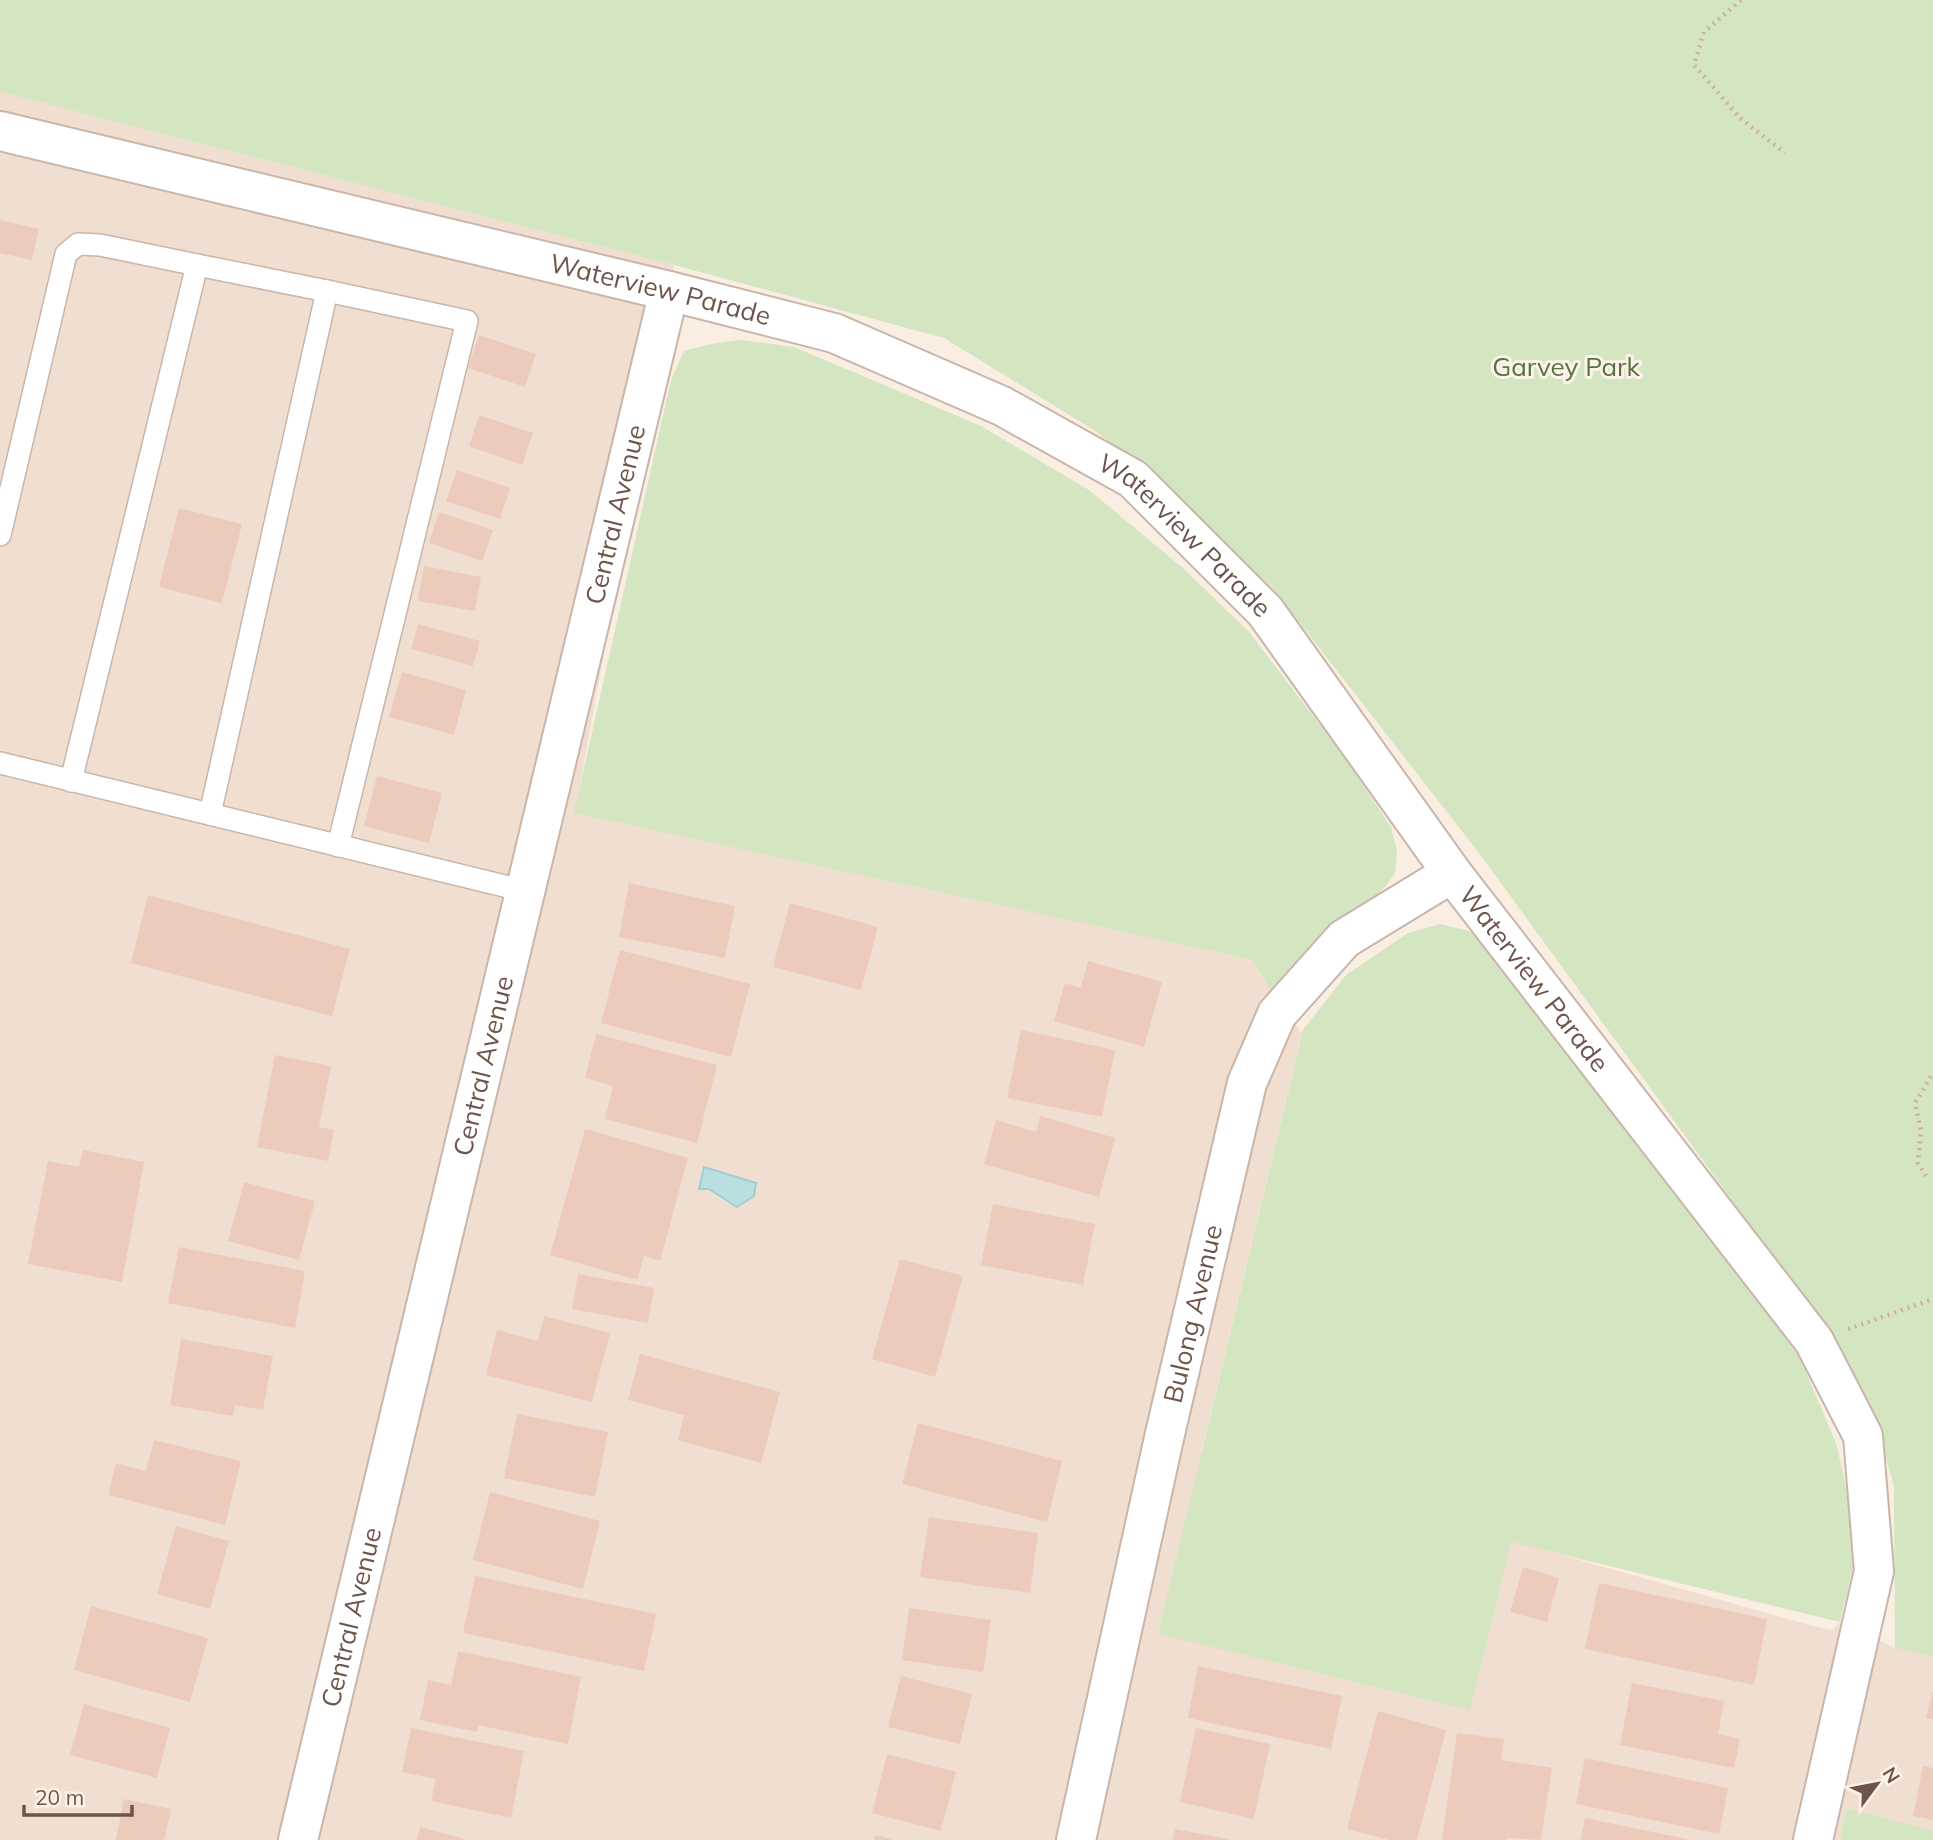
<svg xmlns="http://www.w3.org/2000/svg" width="1933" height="1840" viewBox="0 0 1933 1840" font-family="Mulish,sans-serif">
  <rect width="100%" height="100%" fill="#faeee2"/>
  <polygon fill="#f0dfd1" points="0,92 674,265 575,813 1253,960 1274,997 1302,1033 1201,1453 1813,1626 1832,1630 1840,1622 1895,1648 1933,1657 1933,1840 0,1840"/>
  <g fill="#d4e5c2">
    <polygon points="0,0 1933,0 1933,1657 1895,1648 1894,1486 1871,1406 1838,1346 1482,857 1271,586 1097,432 944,338 674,265 0,92"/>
    <polygon points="740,340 794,347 981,426 1089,490 1184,569 1249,632 1343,755 1391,827 1397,851 1395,873 1386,886 1274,997 1253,960 574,813 671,380 684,351 711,344"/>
    <polygon points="1440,924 1473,932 1626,1123 1800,1358 1836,1443 1859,1541 1840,1622 1511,1542 1470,1710 1158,1634 1303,1030 1346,975 1408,933"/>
    <polygon points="1847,1808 1933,1831 1933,1840 1840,1840"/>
  </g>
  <polygon fill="#b9dfe1" stroke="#a0cfd2" stroke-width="2" points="704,1167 756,1183 754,1196 737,1207 709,1189 699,1189"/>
  <g fill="#eccabc">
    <polygon points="0,220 39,229 32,260 0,253"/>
    <polygon points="479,335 536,354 525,387 468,368"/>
    <polygon points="479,415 533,433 522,465 469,446"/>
    <polygon points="457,470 510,488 500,519 446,501"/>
    <polygon points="179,508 242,524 222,603 159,587"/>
    <polygon points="439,512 493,530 482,561 429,543"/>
    <polygon points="424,566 481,577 475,611 418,601"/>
    <polygon points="418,624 480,641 473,666 411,649"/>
    <polygon points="402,672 466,690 454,735 389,717"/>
    <polygon points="377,776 442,793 429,843 364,826"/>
    <polygon points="629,883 735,906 725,958 619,937"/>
    <polygon points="148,895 350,949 332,1016 131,963"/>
    <polygon points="790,903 878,927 861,990 773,967"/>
    <polygon points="620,950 750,984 731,1057 601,1023"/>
    <polygon points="1088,961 1162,982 1144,1047 1054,1021 1065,983 1081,988"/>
    <polygon points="1021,1030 1115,1050 1102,1117 1007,1098"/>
    <polygon points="596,1034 717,1065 697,1143 605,1119 613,1086 585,1078"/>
    <polygon points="275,1055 331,1066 319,1127 334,1130 328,1161 257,1147"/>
    <polygon points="1040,1116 1115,1138 1099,1197 984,1164 996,1120 1036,1132"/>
    <polygon points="585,1129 688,1158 660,1261 644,1256 637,1280 550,1255"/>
    <polygon points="83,1150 144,1162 122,1282 28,1264 48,1161 79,1167"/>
    <polygon points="244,1182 315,1201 299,1260 228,1241"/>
    <polygon points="993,1204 1095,1224 1083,1285 981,1265"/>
    <polygon points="179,1247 305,1271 295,1328 168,1303"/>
    <polygon points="900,1259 963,1276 935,1377 872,1359"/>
    <polygon points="578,1274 654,1288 648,1323 572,1309"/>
    <polygon points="544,1316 610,1333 592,1402 486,1375 497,1330 538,1341"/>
    <polygon points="181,1339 273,1356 263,1410 235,1405 233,1416 170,1405"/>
    <polygon points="640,1354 780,1392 761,1463 678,1440 684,1415 628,1400"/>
    <polygon points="517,1414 608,1432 595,1497 504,1478"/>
    <polygon points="918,1423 1062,1461 1047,1522 902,1484"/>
    <polygon points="154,1440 241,1461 225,1525 108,1495 116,1463 146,1471"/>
    <polygon points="490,1492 600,1521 583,1589 473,1560"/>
    <polygon points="929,1517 1038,1533 1030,1593 920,1577"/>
    <polygon points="176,1526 229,1541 210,1609 157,1594"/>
    <polygon points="1523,1567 1559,1578 1547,1622 1510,1612"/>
    <polygon points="475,1576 656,1614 644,1671 463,1633"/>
    <polygon points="1599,1583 1767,1619 1754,1685 1585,1649"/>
    <polygon points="91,1606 208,1638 190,1702 74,1670"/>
    <polygon points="909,1608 991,1620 983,1672 902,1660"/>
    <polygon points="458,1651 581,1677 568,1744 478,1725 477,1732 420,1720 428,1680 451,1685"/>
    <polygon points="1198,1666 1342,1696 1331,1749 1188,1718"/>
    <polygon points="901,1676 972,1694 960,1744 888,1727"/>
    <polygon points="1632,1683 1724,1701 1718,1734 1740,1739 1734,1768 1620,1745"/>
    <polygon points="1932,1692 1933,1692 1933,1719 1926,1718"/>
    <polygon points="84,1704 170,1728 157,1778 70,1755"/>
    <polygon points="1378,1711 1446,1730 1417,1840 1389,1840 1347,1829"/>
    <polygon points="411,1728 524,1751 511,1818 431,1801 436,1779 402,1772"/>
    <polygon points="1196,1728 1270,1744 1254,1819 1180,1802"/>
    <polygon points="1457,1733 1504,1739 1501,1760 1552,1768 1541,1840 1507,1838 1507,1840 1442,1840"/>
    <polygon points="887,1754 956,1772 941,1831 872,1813"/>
    <polygon points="1585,1758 1728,1788 1719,1834 1576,1804"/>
    <polygon points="1923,1766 1933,1768 1933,1820 1913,1816"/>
    <polygon points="124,1799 171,1809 164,1840 116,1840"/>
    <polygon points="1585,1818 1687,1839 1687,1840 1581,1840"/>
    <polygon points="420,1827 465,1839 465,1840 417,1840"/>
    <polygon points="1175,1829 1228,1839 1228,1840 1173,1840"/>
    <polygon points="875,1835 891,1839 891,1840 874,1840"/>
  </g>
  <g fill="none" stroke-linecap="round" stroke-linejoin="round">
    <defs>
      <g id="lane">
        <polyline points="197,265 327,291"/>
        <polyline points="0,535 66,254 78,244 100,245 197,265 71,781"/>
        <polyline points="0,763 525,891"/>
        <polyline points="210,814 327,291 467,321 338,846"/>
      </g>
      <g id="street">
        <path id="s1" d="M0 131 669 291 834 333 1002 406 1133 479 1265 611 1452 873 1814 1341 1863 1436 1874 1571 1813 1840"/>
        <path id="s2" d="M298 1840 669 291"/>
        <path id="s3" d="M1076 1840 1164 1438 1247 1083 1277 1014 1344 939 1452 873"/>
      </g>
    </defs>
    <use href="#lane" stroke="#c9b5aa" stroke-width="24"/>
    <use href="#street" stroke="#c9b5aa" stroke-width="42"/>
    <g stroke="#d1aea0" stroke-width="4.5" stroke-dasharray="2 5" stroke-linecap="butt">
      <polyline points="1741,0 1704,32 1694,65 1740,118 1785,153"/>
      <polyline points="1926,1176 1918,1163 1921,1131 1915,1103 1933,1073"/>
      <polyline points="1848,1329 1933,1299"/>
    </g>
    <use href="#lane" stroke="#fff" stroke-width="21"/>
    <use href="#street" stroke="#fff" stroke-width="38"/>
  </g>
  <g text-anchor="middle" stroke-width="6" stroke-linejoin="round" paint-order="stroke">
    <g font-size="26" fill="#6e544b" stroke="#fdf2e7">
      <text dy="9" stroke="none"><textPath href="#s1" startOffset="679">Waterview Parade</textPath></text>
      <text dy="9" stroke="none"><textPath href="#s2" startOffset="1363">Central Avenue</textPath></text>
      <text dy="9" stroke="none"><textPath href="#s1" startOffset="1267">Waterview Parade</textPath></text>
      <text dy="9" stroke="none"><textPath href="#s1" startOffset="1834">Waterview Parade</textPath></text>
      <text dy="9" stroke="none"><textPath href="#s2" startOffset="796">Central Avenue</textPath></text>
      <text dy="9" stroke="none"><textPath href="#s3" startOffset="539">Bulong Avenue</textPath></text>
      <text dy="9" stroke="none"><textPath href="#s2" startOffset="229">Central Avenue</textPath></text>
    </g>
    <g font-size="26" fill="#577344" stroke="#fdf2e7">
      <text x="1566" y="376">Garvey Park</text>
    </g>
  </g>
  <g transform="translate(1877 1784) rotate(58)" stroke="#fdf2e7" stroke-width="5" paint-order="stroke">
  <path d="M0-5L12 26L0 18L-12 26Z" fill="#6e544b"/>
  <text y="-10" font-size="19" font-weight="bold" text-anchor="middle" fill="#6e544b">N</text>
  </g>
  <path d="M24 1805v10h108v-10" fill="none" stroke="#6e544b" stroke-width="3.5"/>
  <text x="35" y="1805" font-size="21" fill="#6e544b" stroke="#fdf2e7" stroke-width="5" paint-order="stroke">20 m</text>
</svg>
